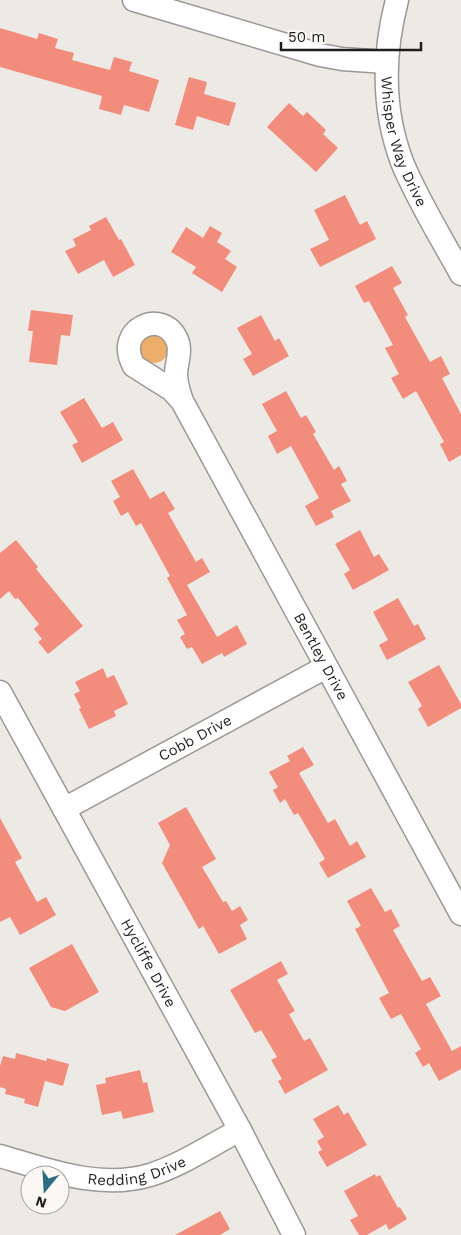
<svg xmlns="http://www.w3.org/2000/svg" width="461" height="1235" viewBox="0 0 461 1235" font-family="'Work Sans',sans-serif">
  <rect width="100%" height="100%" fill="#edeae6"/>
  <circle fill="#edad6b" cx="154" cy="349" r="14"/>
  <g fill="#f28d7d">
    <polygon points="0,28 37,39 39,33 58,39 55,48 74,53 72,60 110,70 114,57 132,62 129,71 159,80 149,112 124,105 121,115 99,109 102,96 0,67"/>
    <polygon points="189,77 207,82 204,94 236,103 229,126 197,116 193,130 175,125"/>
    <polygon points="289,103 303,116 307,112 326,130 323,134 338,148 316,172 267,127"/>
    <polygon points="345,195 360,225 367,221 376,239 320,267 310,249 329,240 314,210"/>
    <polygon points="106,217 119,240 121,239 135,265 113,277 104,260 78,274 65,251 76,246 73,239 91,230 89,226"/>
    <polygon points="210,226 222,233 217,242 231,251 225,259 237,267 222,292 192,273 196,267 171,252 186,227 203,238"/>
    <polygon points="392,266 402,283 393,288 408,315 405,317 430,362 441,356 450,374 442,378 461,414 461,455 449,462 440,444 444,442 416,391 403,399 391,378 399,374 385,348 393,345 369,301 364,303 355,286"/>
    <polygon points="31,310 73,315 70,336 61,335 57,365 29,362 33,331 28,331"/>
    <polygon points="261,315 275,341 279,338 289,356 253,376 243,359 252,354 237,328"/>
    <polygon points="286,391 301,418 306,415 316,432 313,434 334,470 339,466 347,481 341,484 351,501 331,511 334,517 316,526 305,506 319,498 291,446 277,454 268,436 277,431 262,404"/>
    <polygon points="84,398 102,428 113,422 123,440 82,463 72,445 78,442 60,412"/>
    <polygon points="133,469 150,499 164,491 175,509 168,513 196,562 202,558 210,572 187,585 217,637 237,625 247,644 224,657 222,653 202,664 192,647 187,649 180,637 185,634 177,620 187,615 167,578 170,576 141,523 136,526 128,512 121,516 113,501 120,497 111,481"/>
    <polygon points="360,530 374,557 379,554 389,570 353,590 344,574 350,570 335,544"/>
    <polygon points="16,540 38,567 36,569 83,626 48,654 38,642 42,639 34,629 39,624 18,598 15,599 9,591 0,599 0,553"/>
    <polygon points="398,598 414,626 418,624 426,639 387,660 379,645 388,640 373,612"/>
    <polygon points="439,665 461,704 461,708 428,727 418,709 422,706 408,682"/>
    <polygon points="103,668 107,678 114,675 128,704 114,711 116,716 89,729 79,709 81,708 74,694 80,691 75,682"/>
    <polygon points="303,747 314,765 299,773 328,823 335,819 350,846 357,841 366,857 328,878 319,863 325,859 298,813 294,815 285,799 280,803 273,790 278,787 269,772 290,761 287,756"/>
    <polygon points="186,807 216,859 202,867 223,902 226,901 232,911 240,906 248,920 240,925 247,939 219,954 203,926 199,929 162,863 170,845 158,823"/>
    <polygon points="0,818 22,858 15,862 37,902 46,897 56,915 20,935 10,917 0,922"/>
    <polygon points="371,888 385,912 391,909 400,926 393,930 422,981 430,977 441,996 426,1004 452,1051 461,1046 461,1069 439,1081 429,1063 423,1067 415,1053 421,1049 401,1014 391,1019 379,998 389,993 355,929 361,926 347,901"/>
    <polygon points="72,944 99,992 65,1011 51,1007 29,968"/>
    <polygon points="281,961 288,974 277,980 295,1011 289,1014 304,1041 310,1038 328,1070 285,1094 278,1081 282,1079 271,1060 277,1057 261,1030 255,1033 230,990"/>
    <polygon points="16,1053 46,1061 47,1058 69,1064 63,1086 45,1081 38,1107 24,1103 25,1099 5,1094 6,1089 0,1087 0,1066 3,1056 15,1059"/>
    <polygon points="140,1070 143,1083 147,1082 154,1112 123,1119 121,1111 102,1115 96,1085 106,1083 105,1078"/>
    <polygon points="338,1105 344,1115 348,1112 367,1145 327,1167 318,1152 322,1150 317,1141 324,1137 313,1119"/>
    <polygon points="375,1174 376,1177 380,1175 398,1208 400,1207 407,1219 389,1230 386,1224 367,1235 359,1235 350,1220 358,1216 344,1191"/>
    <polygon points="220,1211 230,1229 220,1235 175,1235"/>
  </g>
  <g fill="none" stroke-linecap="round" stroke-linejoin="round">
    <defs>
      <g id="street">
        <polyline points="134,0 320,55 342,59 386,62"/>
        <path id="s1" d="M397 0C383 54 382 109 402 162 417 199 442 239 461 274"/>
        <path id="s2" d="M182 401 172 390 134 366C113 329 163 307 177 340 182 351 176 364 176 374 176 384 179 392 182 401L461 914"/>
        <path id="s3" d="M0 692 240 1130 294 1235"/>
        <path id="s4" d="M64 809 326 667"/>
        <path id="s5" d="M0 1156C48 1170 100 1190 150 1175 182 1165 211 1145 240 1130"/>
      </g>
    </defs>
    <use href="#street" stroke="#9b9895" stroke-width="25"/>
    <use href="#street" stroke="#fff" stroke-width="22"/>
  </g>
  <g text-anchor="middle" stroke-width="4" stroke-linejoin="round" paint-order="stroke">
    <g font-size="15" fill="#201e1d" stroke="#faf7f4">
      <text dy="5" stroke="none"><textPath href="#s1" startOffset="145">Whisper Way Drive</textPath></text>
      <text dy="5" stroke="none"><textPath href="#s2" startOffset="500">Bentley Drive</textPath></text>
      <text dy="5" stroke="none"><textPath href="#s4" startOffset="149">Cobb Drive</textPath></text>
      <text dy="5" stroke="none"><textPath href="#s3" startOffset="309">Hycliffe Drive</textPath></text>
      <text dy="5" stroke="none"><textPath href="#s5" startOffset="141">Redding Drive</textPath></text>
    </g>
  </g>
  <g transform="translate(45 1190) rotate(198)"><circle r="24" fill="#faf7f4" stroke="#a3a09e"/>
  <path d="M0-4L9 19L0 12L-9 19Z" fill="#2d6c81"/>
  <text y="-8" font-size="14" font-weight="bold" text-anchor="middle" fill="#201e1d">N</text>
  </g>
  <path d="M281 42v8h140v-8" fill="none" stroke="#201e1d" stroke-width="2.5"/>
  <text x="288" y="42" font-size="15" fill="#201e1d" stroke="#faf7f4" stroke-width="4" paint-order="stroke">50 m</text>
</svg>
